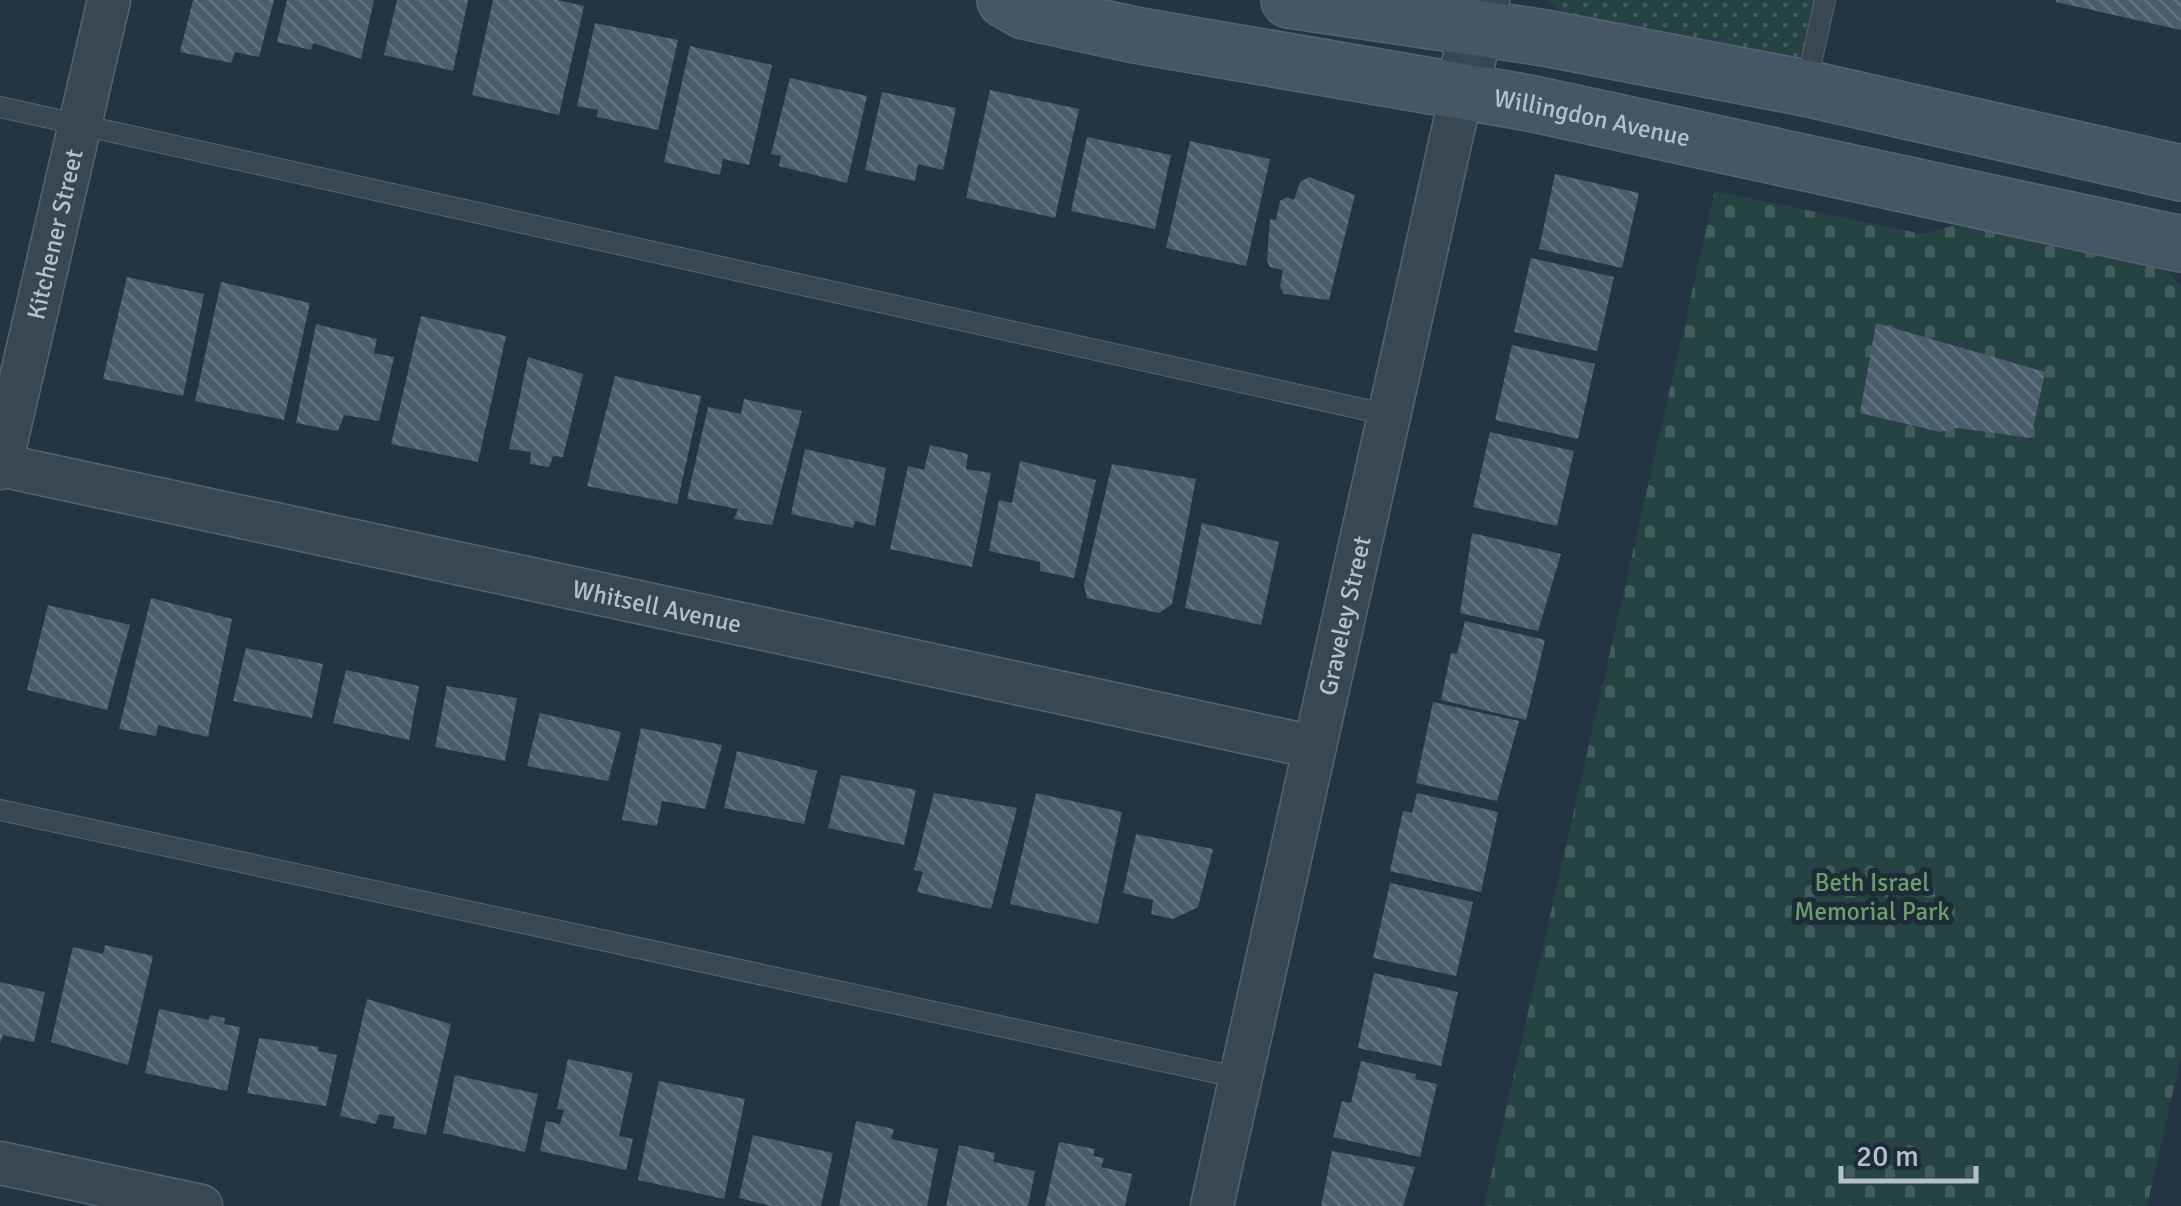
<svg xmlns="http://www.w3.org/2000/svg" width="2181" height="1206" viewBox="0 0 2181 1206" font-family="Signika,sans-serif">
  <defs>
    <pattern id="cemetery-stones" width="16" height="16" patternUnits="userSpaceOnUse" patternTransform="scale(2.5)"><rect width="16" height="16" fill="#254342"/><path d="M2 7V4a2 2 0 0 1 4 0v3zM10 15v-3a2 2 0 0 1 4 0v3z" fill="#425c5c"/></pattern>
    <pattern id="park-dots" width="8" height="8" patternUnits="userSpaceOnUse" patternTransform="scale(2.5)"><rect width="8" height="8" fill="#254342"/><path d="M2 2h.1M6 6h.1" fill="none" stroke="#425c5c" stroke-width="1.8" stroke-linecap="round"/></pattern>
    <pattern id="building-back-hatch" width="6" height="6" patternUnits="userSpaceOnUse" patternTransform="scale(2.5)"><rect width="6" height="6" fill="#495d6b"/><path d="M-1 5l2 2M0 0l6 6M5-1l2 2" fill="none" stroke="#61727f"/></pattern>
  </defs>
  <rect width="100%" height="100%" fill="#233542"/>
  <polygon fill="url(#cemetery-stones)" points="1715,191 1922,234 1960,224 2163,267 2181,286 2181,1057 2147,1206 1484,1206"/>
  <polygon fill="url(#park-dots)" points="1545,0 1825,0 1811,63 1561,12"/>
  <g fill="url(#building-back-hatch)">
    <polygon points="193,0 274,0 259,57 235,52 231,63 180,52"/>
    <polygon points="287,0 374,0 361,59 313,43 311,50 277,42"/>
    <polygon points="397,0 468,0 453,71 384,55"/>
    <polygon points="493,0 557,0 584,6 559,115 472,95"/>
    <polygon points="2056,0 2181,0 2181,30 2056,2"/>
    <polygon points="595,23 678,40 658,130 597,117 598,110 577,106"/>
    <polygon points="690,46 772,65 749,165 723,159 720,175 664,162"/>
    <polygon points="790,78 867,96 847,183 779,166 781,156 771,154"/>
    <polygon points="990,90 1079,109 1055,218 966,198"/>
    <polygon points="882,92 956,108 943,170 918,164 915,181 865,170"/>
    <polygon points="1087,137 1171,155 1155,229 1071,211"/>
    <polygon points="1190,141 1270,159 1246,266 1166,248"/>
    <polygon points="1555,174 1639,193 1622,268 1539,249"/>
    <polygon points="1309,177 1355,195 1329,300 1284,294 1280,286 1283,270 1270,267 1267,261 1270,219 1276,220 1280,201 1287,197 1294,200 1300,182"/>
    <polygon points="1531,258 1614,277 1597,351 1514,332"/>
    <polygon points="127,277 204,294 183,396 103,379"/>
    <polygon points="221,282 310,303 284,420 195,401"/>
    <polygon points="421,316 506,336 478,462 391,444"/>
    <polygon points="1876,323 2045,372 2031,438 1958,428 1940,432 1860,413"/>
    <polygon points="316,324 377,339 374,353 394,357 379,421 344,415 338,431 296,423"/>
    <polygon points="1512,345 1595,364 1578,439 1495,420"/>
    <polygon points="528,357 583,374 563,457 553,456 549,467 530,464 531,452 509,449"/>
    <polygon points="615,376 701,396 677,504 587,486"/>
    <polygon points="744,399 802,411 772,525 734,519 738,509 687,499 708,407 741,414"/>
    <polygon points="1490,432 1574,451 1557,526 1473,507"/>
    <polygon points="930,445 968,454 966,469 991,473 972,567 890,549 908,466 924,470"/>
    <polygon points="805,449 886,468 875,526 855,521 853,528 791,514"/>
    <polygon points="1020,461 1096,480 1074,578 1040,571 1040,562 989,551 999,500 1012,503"/>
    <polygon points="1112,464 1196,479 1172,604 1159,613 1087,598 1084,585"/>
    <polygon points="1202,523 1279,542 1261,625 1185,608"/>
    <polygon points="1472,533 1561,554 1538,631 1460,613"/>
    <polygon points="151,598 232,619 208,737 158,725 156,736 119,729"/>
    <polygon points="48,605 130,625 107,710 27,690"/>
    <polygon points="1465,621 1545,640 1526,720 1441,700 1451,653 1457,654"/>
    <polygon points="246,648 323,664 312,718 233,701"/>
    <polygon points="346,670 419,686 409,740 333,723"/>
    <polygon points="447,686 517,698 505,761 435,747"/>
    <polygon points="1433,702 1519,721 1497,801 1416,783"/>
    <polygon points="540,713 621,732 608,781 527,766"/>
    <polygon points="641,728 722,745 705,809 662,801 657,826 622,820"/>
    <polygon points="737,751 817,771 804,824 724,808"/>
    <polygon points="841,775 916,790 904,845 828,828"/>
    <polygon points="934,793 1017,808 991,909 917,892 923,872 914,870"/>
    <polygon points="1036,793 1122,812 1098,924 1010,904"/>
    <polygon points="1417,793 1498,812 1481,892 1390,871 1403,811 1412,813"/>
    <polygon points="1136,834 1213,849 1198,907 1173,919 1151,914 1153,900 1123,893"/>
    <polygon points="1390,883 1473,902 1456,976 1373,958"/>
    <polygon points="105,945 153,956 128,1065 51,1042 73,947 103,954"/>
    <polygon points="1374,973 1458,992 1441,1066 1358,1048"/>
    <polygon points="0,982 45,992 34,1042 3,1035 0,1043"/>
    <polygon points="367,999 451,1024 426,1135 393,1128 395,1117 379,1114 376,1124 340,1116"/>
    <polygon points="159,1009 209,1020 210,1015 225,1018 224,1024 240,1027 227,1091 145,1073"/>
    <polygon points="259,1038 319,1047 318,1051 337,1055 326,1106 247,1093"/>
    <polygon points="568,1059 633,1073 619,1136 633,1139 626,1170 540,1151 546,1121 560,1124 564,1110 557,1109"/>
    <polygon points="1361,1061 1416,1074 1415,1079 1437,1084 1420,1157 1333,1137 1342,1101 1351,1103"/>
    <polygon points="455,1075 538,1094 525,1152 443,1133"/>
    <polygon points="659,1081 745,1099 724,1199 638,1180"/>
    <polygon points="856,1121 894,1129 891,1139 938,1149 927,1206 839,1206"/>
    <polygon points="753,1135 833,1153 821,1206 771,1206 739,1198"/>
    <polygon points="1059,1142 1095,1149 1093,1156 1104,1158 1101,1167 1132,1174 1125,1206 1045,1206"/>
    <polygon points="959,1145 995,1153 993,1162 1035,1171 1028,1206 946,1206"/>
    <polygon points="1332,1151 1415,1167 1403,1206 1321,1206"/>
  </g>
  <g fill="none" stroke-linecap="round" stroke-linejoin="round">
    <defs>
      <g id="service">
        <polyline points="1806,86 1825,0"/>
        <polyline points="0,107 1389,415"/>
        <polyline points="0,810 1240,1078"/>
      </g>
      <g id="minor">
        <path id="s1" d="M0 465 1314 747"/>
        <path id="s2" d="M0 468 109 0"/>
        <polyline points="0,1163 201,1206"/>
        <path id="s3" d="M1212 1206 1462 90"/>
      </g>
      <polyline id="tertiary" points="1462,90 1483,0"/>
      <g id="secondary">
        <path id="s4" d="M1005 0 1024 11 1135 35 1529 103 2181 244"/>
        <polyline points="1289,0 1545,38 1805,88 2181,173"/>
      </g>
    </defs>
    <use href="#service" stroke="#56646f" stroke-width="22"/>
    <use href="#minor" stroke="#56646f" stroke-width="45"/>
    <use href="#tertiary" stroke="#56646f" stroke-width="55"/>
    <use href="#secondary" stroke="#56646f" stroke-width="58"/>
    <use href="#service" stroke="#384752" stroke-width="20"/>
    <use href="#minor" stroke="#384752" stroke-width="42"/>
    <use href="#tertiary" stroke="#384752" stroke-width="52"/>
    <use href="#secondary" stroke="#455665" stroke-width="55"/>
  </g>
  <g text-anchor="middle" stroke-width="10" stroke-linejoin="round" paint-order="stroke">
    <g font-size="25" fill="#b4c1cc" stroke="#1d2c37">
      <text dy="9" stroke="none"><textPath href="#s4" startOffset="600">Willingdon Avenue</textPath></text>
      <text dy="9" stroke="none"><textPath href="#s2" startOffset="240">Kitchener Street</textPath></text>
      <text dy="9" stroke="none"><textPath href="#s1" startOffset="672">Whitsell Avenue</textPath></text>
      <text dy="9" stroke="none"><textPath href="#s3" startOffset="605">Graveley Street</textPath></text>
    </g>
    <g font-size="25" fill="#6a9f6d" stroke="#1d2c37">
      <text x="1872" y="891">Beth Israel<tspan x="1872" dy="29">Memorial Park</tspan></text>
    </g>
  </g>
  <path d="M1841 1166v15h135v-15" fill="none" stroke="#b4c1cc" stroke-width="5"/>
  <text x="1856" y="1166" font-size="30" fill="#b4c1cc" stroke="#1d2c37" stroke-width="8" paint-order="stroke">20 m</text>
</svg>
